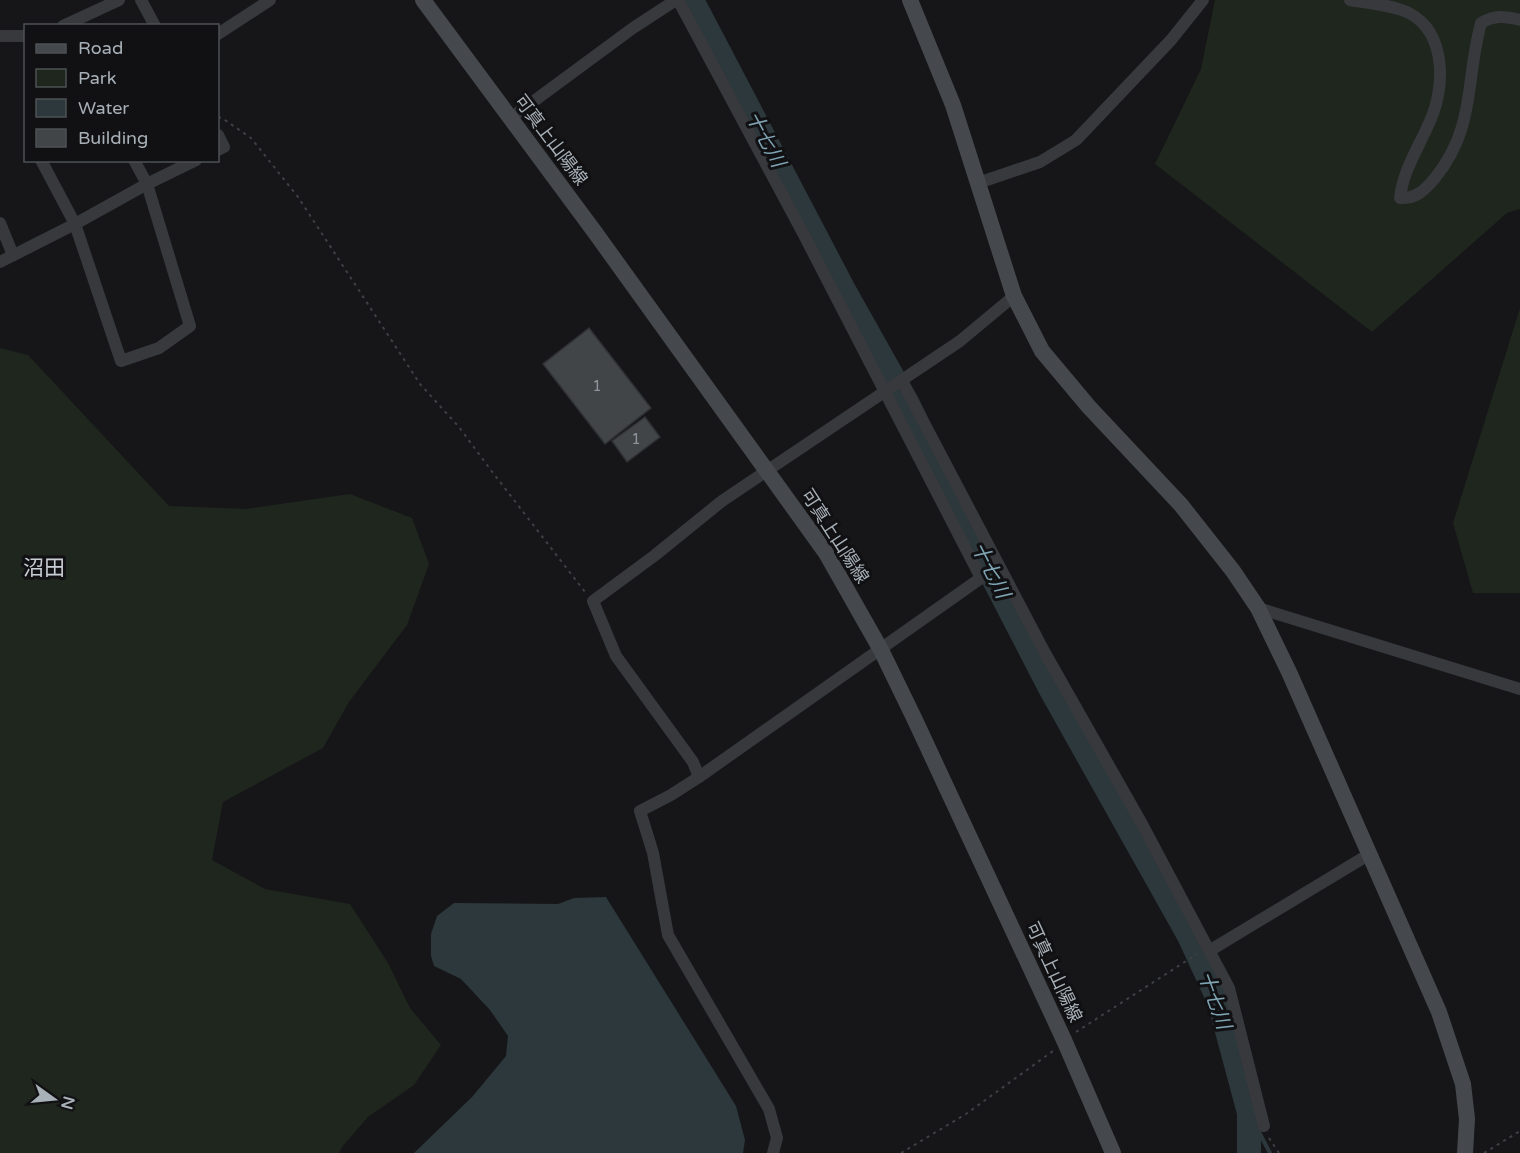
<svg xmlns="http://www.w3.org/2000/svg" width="1520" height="1153" viewBox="0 0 1520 1153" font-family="'Varela Round','Noto Sans JP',sans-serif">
  <rect width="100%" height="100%" fill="#161618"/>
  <g fill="#1e261e">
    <polygon points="1215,0 1520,0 1520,209 1507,213 1372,332 1155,164 1201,69"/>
    <polygon points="1520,308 1520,593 1473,593 1453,523"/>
    <polygon points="0,348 28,355 169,506 246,509 350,494 412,518 429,564 407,625 349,702 323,748 223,802 212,860 265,889 350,904 388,963 410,1008 441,1045 414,1085 368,1117 342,1147 339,1153 0,1153"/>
  </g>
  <polygon fill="#2c383c" points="606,897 736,1106 745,1140 743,1153 414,1153 472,1097 506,1056 508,1036 490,1010 461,979 434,966 431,956 431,934 437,916 454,903 558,904 574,898"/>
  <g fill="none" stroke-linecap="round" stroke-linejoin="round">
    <polyline stroke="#2c383c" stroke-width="4" points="1249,1113 1270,1153"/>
    <polyline stroke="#2c383c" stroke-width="24" points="692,0 843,288 907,402 962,518 1051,690 1189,936 1219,1001 1249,1113 1249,1153"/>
  </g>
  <g fill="#424548" stroke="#303134" stroke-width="1.5">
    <polygon points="589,328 651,408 605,444 543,364"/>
    <polygon points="645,417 660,437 627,462 612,441"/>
  </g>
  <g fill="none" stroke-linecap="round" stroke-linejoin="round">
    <g stroke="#3d4044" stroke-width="2" stroke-dasharray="3 4.5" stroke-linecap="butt">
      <polyline points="218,117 222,118 251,138 298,197 420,384 459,427 490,469 585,592"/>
      <polyline points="1076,1032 1197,954"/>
      <polyline points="1269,1138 1279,1153"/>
      <polyline points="901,1153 966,1114 1053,1051"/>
      <polyline points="1484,1153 1520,1131"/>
    </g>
    <g stroke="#37393d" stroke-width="12">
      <polyline points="141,0 155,26"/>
      <polyline points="678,0 804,235 981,578 699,777 671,795 640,811 653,853 668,935 769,1109 777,1138 773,1153"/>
      <path d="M1350 0C1367 3 1393 5 1409 13 1447 33 1445 88 1430 121 1419 147 1403 170 1400 198 1416 199 1425 190 1435 178 1476 127 1465 82 1481 23 1494 15 1505 16 1520 20"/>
      <polyline points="63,26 119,0"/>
      <polyline points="218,34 270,0"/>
      <polyline points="0,36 26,36"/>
      <polyline points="511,118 633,28 676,0"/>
      <polyline points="218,135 224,147 218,150"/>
      <polyline points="41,160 75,224 121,361 159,348 190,326 147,184 134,160"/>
      <polyline points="978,183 1040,162 1076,140 1171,40 1203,0"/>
      <polyline points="0,223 13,255"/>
      <polyline points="0,262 75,224 147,184 196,160"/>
      <polyline points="902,381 1045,653 1142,824 1229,988 1264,1126"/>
      <polyline points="1258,608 1520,689"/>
      <polyline points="699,777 693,762 616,656 593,601 654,556 722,501 960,341 1014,296"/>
      <polyline points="1209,951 1368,855"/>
    </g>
    <g stroke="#45494d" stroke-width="16">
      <polyline points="423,0 594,231 826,553 881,650 915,720 1064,1040 1113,1153"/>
      <polyline points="910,0 953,105 1014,296 1042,351 1089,407 1181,505 1233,571 1258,608 1289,672 1439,1012 1463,1084 1467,1119 1465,1153"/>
    </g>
  </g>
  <g text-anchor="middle" stroke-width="6" stroke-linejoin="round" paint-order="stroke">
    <g font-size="15" fill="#8e959c">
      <text x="597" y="391">1</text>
      <text x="636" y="444">1</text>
    </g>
    <g font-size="18" fill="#a8b0b8" stroke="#111113">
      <text transform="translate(551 140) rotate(53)" y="6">可真上山陽線</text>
      <text transform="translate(835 536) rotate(57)" y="6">可真上山陽線</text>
      <text transform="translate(1054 972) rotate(65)" y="6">可真上山陽線</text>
    </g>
    <g font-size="20" font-style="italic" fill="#7fa4b3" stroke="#111113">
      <text transform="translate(766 139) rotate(62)" y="7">十七川</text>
      <text transform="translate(991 570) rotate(63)" y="7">十七川</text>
      <text transform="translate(1215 1000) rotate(70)" y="7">十七川</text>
    </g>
    <g font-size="21" fill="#c9ced4" stroke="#111113">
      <text x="44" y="575">沼田</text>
    </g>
  </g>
  <rect x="24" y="24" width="195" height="138" fill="#111113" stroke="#4d5155" stroke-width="1.5"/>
  <rect x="36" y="44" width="30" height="9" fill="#45494d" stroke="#4d5155" stroke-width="1.5"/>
  <text x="78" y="54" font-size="18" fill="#a8b0b8">Road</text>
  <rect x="36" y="69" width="30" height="18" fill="#1e261e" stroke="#4d5155" stroke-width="1.5"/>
  <text x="78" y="84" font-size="18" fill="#a8b0b8">Park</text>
  <rect x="36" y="99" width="30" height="18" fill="#2c383c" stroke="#4d5155" stroke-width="1.5"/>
  <text x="78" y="114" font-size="18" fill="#a8b0b8">Water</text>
  <rect x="36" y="129" width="30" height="18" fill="#424548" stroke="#4d5155" stroke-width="1.5"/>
  <text x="78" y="144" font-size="18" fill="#a8b0b8">Building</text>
  <g transform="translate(54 1099) rotate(105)" stroke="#111113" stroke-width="4.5" paint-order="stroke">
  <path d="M0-4.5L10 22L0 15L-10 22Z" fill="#a8b0b8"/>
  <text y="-9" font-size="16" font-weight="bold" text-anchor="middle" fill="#a8b0b8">N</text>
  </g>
</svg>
